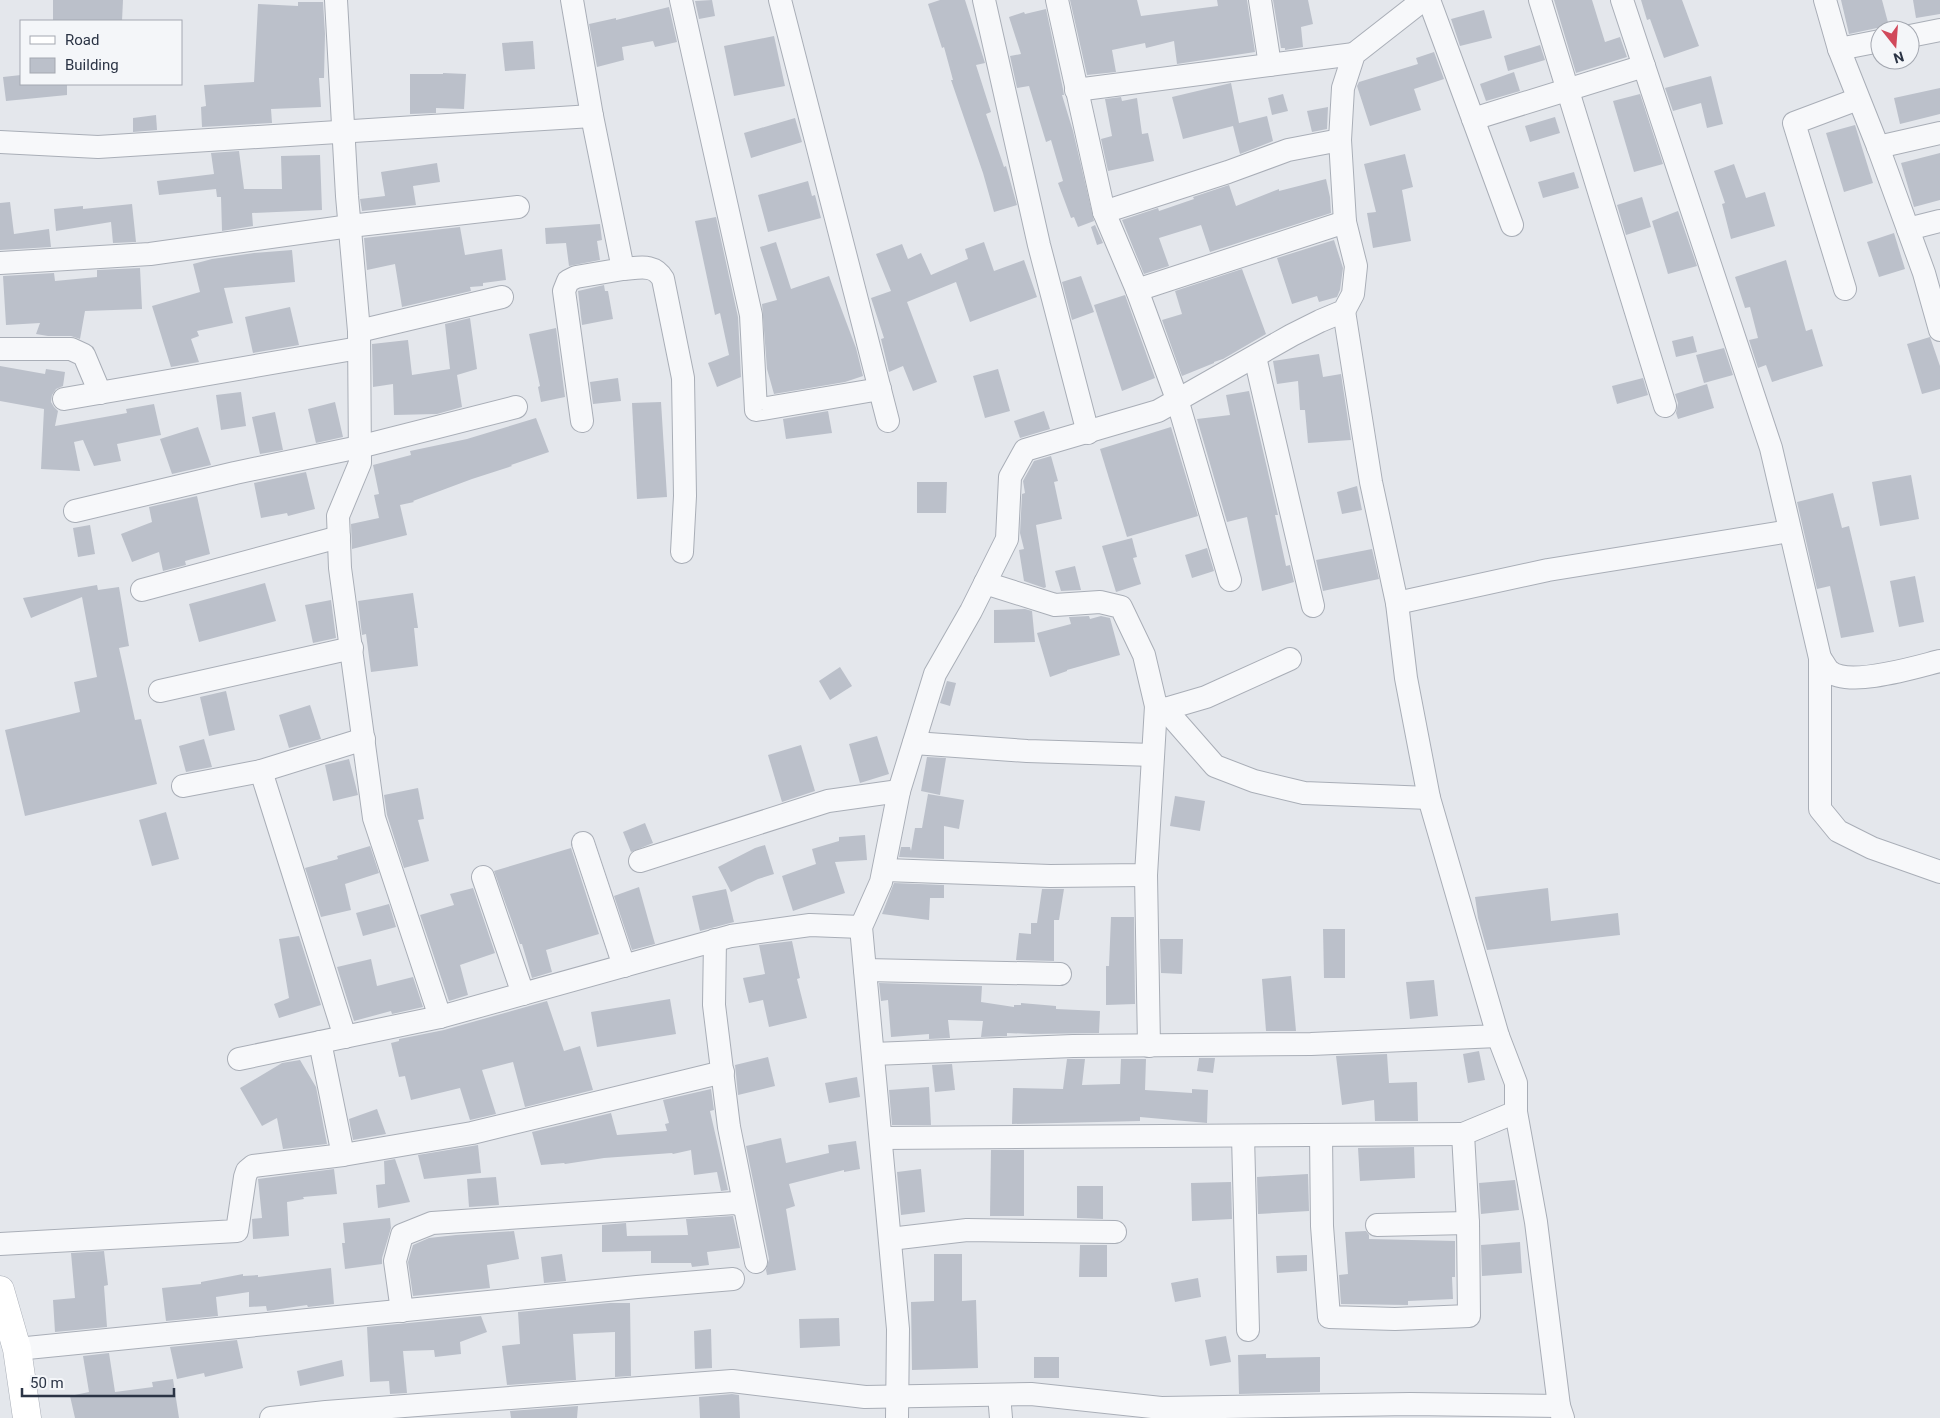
<svg xmlns="http://www.w3.org/2000/svg" width="1940" height="1418" viewBox="0 0 1940 1418" font-family="Roboto,sans-serif">
  <rect width="100%" height="100%" fill="#e4e7ec"/>
  <g fill="#bbc0ca">
    <polygon points="53,0 123,0 122,21 53,21"/>
    <polygon points="712,0 715,16 699,19 695,1"/>
    <polygon points="940,0 965,0 985,63 976,65 991,112 986,114 1004,167 1006,166 1017,205 994,212 983,173 951,80 953,80 944,47 942,48 928,4"/>
    <polygon points="1070,0 1137,0 1141,16 1218,6 1217,0 1247,0 1255,52 1177,64 1174,41 1146,48 1145,43 1112,50 1116,72 1087,75"/>
    <polygon points="1273,0 1308,0 1313,24 1301,27 1303,47 1285,50 1285,48 1281,48"/>
    <polygon points="1554,0 1592,0 1605,42 1620,37 1627,57 1576,73"/>
    <polygon points="1641,0 1682,0 1699,46 1664,58 1650,19 1647,20"/>
    <polygon points="1841,0 1882,0 1890,30 1877,28 1849,34"/>
    <polygon points="1913,0 1940,0 1940,14 1916,18"/>
    <polygon points="298,2 323,2 325,34 324,78 319,78 321,107 271,109 272,123 202,127 201,107 206,106 204,85 254,82 258,4 298,6"/>
    <polygon points="669,7 677,42 655,47 653,41 622,47 624,60 597,67 589,24 616,18 616,20"/>
    <polygon points="1046,9 1063,89 1064,95 1062,95 1073,131 1094,221 1078,227 1074,217 1071,218 1058,183 1063,181 1051,140 1046,142 1029,86 1017,88 1010,56 1021,54 1009,17 1024,12 1025,14"/>
    <polygon points="1484,10 1492,38 1460,46 1451,19"/>
    <polygon points="774,36 785,86 734,96 724,46"/>
    <polygon points="533,41 535,69 505,71 502,43"/>
    <polygon points="1540,45 1545,60 1508,71 1504,56"/>
    <polygon points="1434,52 1444,79 1414,89 1421,110 1370,126 1357,86 1359,82 1418,64 1416,58"/>
    <polygon points="1514,72 1520,91 1486,101 1480,84"/>
    <polygon points="443,73 466,74 464,109 436,108 436,113 410,114 410,74 443,74"/>
    <polygon points="21,75 21,84 67,84 67,95 6,101 3,77"/>
    <polygon points="1711,76 1723,124 1707,128 1701,103 1673,111 1665,88"/>
    <polygon points="1231,83 1239,123 1267,116 1273,141 1240,154 1233,126 1183,139 1172,97"/>
    <polygon points="1940,88 1940,114 1900,124 1894,98"/>
    <polygon points="1283,94 1288,111 1272,115 1268,98"/>
    <polygon points="1640,94 1663,164 1634,172 1613,101"/>
    <polygon points="1121,97 1122,101 1137,98 1142,134 1148,133 1154,161 1108,171 1101,139 1112,136 1105,99"/>
    <polygon points="1328,107 1327,129 1312,132 1307,111"/>
    <polygon points="156,115 157,130 133,132 133,118"/>
    <polygon points="1555,117 1560,133 1530,142 1525,126"/>
    <polygon points="795,118 802,142 751,158 744,133"/>
    <polygon points="1855,125 1873,183 1844,192 1826,133"/>
    <polygon points="239,151 244,189 282,189 281,156 320,155 322,210 252,213 253,226 222,231 221,197 217,197 216,189 159,195 157,181 214,174 211,153"/>
    <polygon points="1940,153 1940,200 1914,207 1901,163"/>
    <polygon points="1405,154 1413,187 1402,190 1411,241 1373,248 1367,213 1376,212 1364,164"/>
    <polygon points="437,163 440,182 413,186 416,205 362,211 360,199 385,196 381,172"/>
    <polygon points="1734,164 1746,198 1765,192 1775,226 1731,239 1722,204 1725,203 1714,171"/>
    <polygon points="1574,172 1579,188 1543,198 1538,182"/>
    <polygon points="1326,179 1330,197 1331,213 1210,252 1201,225 1159,238 1169,266 1144,274 1122,220 1158,208 1159,211 1194,199 1193,197 1229,185 1236,206 1279,189 1279,191"/>
    <polygon points="808,181 812,196 815,195 821,218 768,232 758,195"/>
    <polygon points="1642,197 1651,227 1626,235 1617,205"/>
    <polygon points="10,202 14,234 49,229 51,247 0,250 0,203"/>
    <polygon points="132,204 136,242 113,243 111,222 56,231 54,209 83,206 83,209"/>
    <polygon points="1678,211 1697,266 1668,274 1652,221"/>
    <polygon points="716,217 738,317 741,377 717,387 708,363 729,355 720,313 715,315 695,221"/>
    <polygon points="600,224 602,240 597,241 600,260 569,266 566,243 546,244 545,228"/>
    <polygon points="1095,225 1103,243 1097,245 1091,227"/>
    <polygon points="460,227 465,255 502,249 506,280 483,283 483,286 470,287 471,291 402,307 395,264 367,270 364,238"/>
    <polygon points="1894,233 1905,269 1879,277 1867,242"/>
    <polygon points="1334,240 1343,268 1340,290 1337,297 1319,302 1317,296 1292,304 1277,258"/>
    <polygon points="776,242 791,289 829,276 856,348 863,376 845,382 774,394 767,369 762,304 777,300 760,247"/>
    <polygon points="984,242 994,271 1024,260 1037,297 970,322 956,282 907,302 937,382 913,391 903,366 889,372 881,339 884,338 871,298 891,291 876,254 902,244 908,259 921,253 931,275 968,259 965,249"/>
    <polygon points="292,250 295,282 224,288 233,323 197,331 199,336 191,339 199,362 171,367 152,306 200,292 193,264 212,259 254,253"/>
    <polygon points="1786,260 1806,331 1812,329 1823,366 1772,382 1766,365 1758,368 1749,340 1758,338 1750,307 1745,308 1735,277"/>
    <polygon points="140,268 142,309 85,311 80,339 71,336 48,336 36,334 40,323 6,325 3,276 54,273 55,281 97,277 97,270"/>
    <polygon points="1242,269 1266,334 1223,359 1214,362 1214,363 1182,376 1162,320 1182,314 1175,291"/>
    <polygon points="1081,276 1094,312 1072,320 1062,282"/>
    <polygon points="604,285 605,291 608,291 613,319 582,325 578,291"/>
    <polygon points="1125,295 1155,378 1122,391 1094,305"/>
    <polygon points="290,307 299,345 253,353 245,317"/>
    <polygon points="470,318 477,369 457,375 462,407 437,414 394,415 393,384 373,387 372,344 408,340 412,375 450,369 445,324"/>
    <polygon points="556,328 565,397 541,402 538,387 540,386 529,334"/>
    <polygon points="1693,336 1697,352 1676,357 1672,341"/>
    <polygon points="1930,337 1940,366 1940,389 1922,394 1907,344"/>
    <polygon points="1724,348 1733,375 1704,383 1696,355"/>
    <polygon points="1319,354 1323,377 1341,374 1351,440 1308,443 1305,410 1300,410 1298,381 1277,384 1273,361"/>
    <polygon points="0,366 45,374 46,369 65,372 63,386 56,389 52,395 51,402 54,407 58,411 55,426 127,413 126,409 154,404 161,435 117,444 121,461 94,466 83,440 74,442 80,471 41,469 44,409 0,401"/>
    <polygon points="998,369 1010,411 985,418 973,376"/>
    <polygon points="618,378 621,401 593,404 590,382"/>
    <polygon points="1643,378 1648,395 1617,404 1612,386"/>
    <polygon points="1707,384 1714,408 1678,419 1676,413 1678,403 1675,394"/>
    <polygon points="1249,391 1278,515 1275,515 1286,566 1290,565 1294,582 1262,591 1247,517 1227,522 1197,419 1230,415 1226,395"/>
    <polygon points="241,392 246,426 221,430 216,395"/>
    <polygon points="335,402 343,437 316,443 308,409"/>
    <polygon points="661,402 667,497 637,499 632,403"/>
    <polygon points="828,411 832,433 786,439 783,419"/>
    <polygon points="1044,411 1050,429 1020,438 1014,421"/>
    <polygon points="275,412 283,450 260,454 252,417"/>
    <polygon points="536,418 549,452 511,465 512,466 472,479 413,501 414,502 400,505 407,535 352,549 351,524 379,518 374,495 379,494 373,465 411,455 410,451 467,439"/>
    <polygon points="198,427 211,465 172,474 160,439"/>
    <polygon points="1171,427 1198,516 1127,537 1100,449"/>
    <polygon points="1051,456 1058,481 1054,482 1062,519 1036,525 1046,587 1044,588 1024,581 1019,550 1024,549 1020,533 1022,494 1025,493 1023,481 1034,461"/>
    <polygon points="306,472 315,509 288,516 287,513 261,518 254,483"/>
    <polygon points="1911,475 1919,519 1880,526 1872,482"/>
    <polygon points="917,482 947,482 946,513 917,513"/>
    <polygon points="1357,486 1362,510 1342,514 1337,492"/>
    <polygon points="1833,493 1842,528 1849,526 1874,632 1841,638 1830,586 1817,589 1797,502"/>
    <polygon points="197,496 210,554 185,561 186,565 163,571 159,552 132,562 121,534 152,522 149,507"/>
    <polygon points="90,525 95,554 78,557 73,528"/>
    <polygon points="1132,538 1137,557 1133,558 1141,584 1116,592 1102,546"/>
    <polygon points="1207,548 1214,571 1192,578 1185,555"/>
    <polygon points="1372,549 1379,579 1323,591 1316,560"/>
    <polygon points="1075,566 1081,590 1061,591 1055,571"/>
    <polygon points="1915,576 1924,622 1899,627 1890,581"/>
    <polygon points="265,583 276,621 199,642 189,604"/>
    <polygon points="97,585 98,590 119,587 129,646 119,648 135,720 141,719 157,784 25,816 5,730 80,712 74,682 97,677 82,597 31,618 23,598"/>
    <polygon points="413,593 418,628 414,628 418,666 371,672 366,634 362,635 358,601"/>
    <polygon points="331,600 336,638 313,643 305,605"/>
    <polygon points="1025,609 1032,611 1035,642 994,643 994,610"/>
    <polygon points="1089,616 1090,619 1101,616 1110,618 1120,655 1067,670 1067,671 1050,677 1037,633 1071,624 1069,617"/>
    <polygon points="840,667 852,686 830,700 819,681"/>
    <polygon points="947,681 956,683 950,706 940,703"/>
    <polygon points="226,691 235,730 209,736 200,697"/>
    <polygon points="310,705 321,739 289,748 279,715"/>
    <polygon points="877,736 889,774 860,783 849,744"/>
    <polygon points="204,739 212,767 186,772 179,746"/>
    <polygon points="801,745 815,791 782,802 768,755"/>
    <polygon points="927,757 946,758 940,795 921,791"/>
    <polygon points="349,759 358,795 333,801 325,765"/>
    <polygon points="418,788 424,819 418,820 429,861 404,868 387,815 384,795"/>
    <polygon points="928,794 964,800 959,829 944,826 944,859 899,857 901,847 910,847 911,851 915,828 922,828"/>
    <polygon points="1175,796 1205,801 1200,831 1170,826"/>
    <polygon points="166,812 179,859 152,866 139,820"/>
    <polygon points="645,823 653,843 631,852 623,832"/>
    <polygon points="865,835 867,860 835,862 845,893 793,911 782,876 816,864 812,849 839,841 839,837"/>
    <polygon points="765,845 774,874 758,879 731,892 718,867 755,848"/>
    <polygon points="370,846 379,873 345,884 351,910 321,917 305,868 338,859 337,856"/>
    <polygon points="571,848 599,934 546,950 552,972 532,978 522,944 520,944 494,871"/>
    <polygon points="894,883 944,885 944,898 930,898 929,920 882,914"/>
    <polygon points="639,887 655,944 632,950 614,896"/>
    <polygon points="473,888 495,953 460,965 468,995 449,1001 420,915 454,905 450,894"/>
    <polygon points="1548,888 1551,921 1618,913 1620,935 1487,950 1478,918 1475,897"/>
    <polygon points="726,889 734,922 700,931 692,896"/>
    <polygon points="1042,889 1064,889 1059,920 1054,920 1054,961 1016,960 1019,933 1031,934 1031,923 1037,923"/>
    <polygon points="389,904 396,927 363,936 356,913"/>
    <polygon points="1111,917 1134,917 1135,1004 1106,1005 1106,966 1109,966"/>
    <polygon points="1323,929 1345,929 1345,978 1324,978"/>
    <polygon points="299,936 321,1005 279,1018 274,1004 289,998 279,939"/>
    <polygon points="1160,939 1183,939 1182,974 1161,973"/>
    <polygon points="792,941 800,978 797,979 807,1018 769,1027 763,1000 749,1003 743,978 765,974 759,945"/>
    <polygon points="371,959 377,986 413,977 423,1007 392,1014 391,1011 354,1021 337,967"/>
    <polygon points="1291,976 1296,1031 1266,1031 1262,979"/>
    <polygon points="1434,980 1438,1016 1410,1019 1406,982"/>
    <polygon points="879,983 982,986 981,1002 1014,1007 1014,1005 1021,1005 1021,1003 1056,1006 1056,1009 1100,1011 1099,1033 1033,1034 1007,1033 1007,1036 981,1037 983,1021 948,1020 950,1038 929,1039 929,1034 891,1037 888,1000 881,1001"/>
    <polygon points="670,999 676,1034 597,1047 591,1012"/>
    <polygon points="547,1001 564,1051 580,1046 593,1090 525,1107 513,1062 482,1070 496,1114 470,1120 460,1088 411,1100 405,1076 399,1077 391,1043 399,1041 399,1039 444,1030"/>
    <polygon points="1479,1051 1485,1080 1468,1083 1463,1054"/>
    <polygon points="1387,1054 1389,1083 1417,1082 1418,1121 1375,1121 1374,1100 1342,1105 1336,1056"/>
    <polygon points="768,1057 775,1086 738,1095 735,1065"/>
    <polygon points="1199,1058 1215,1058 1213,1073 1197,1071"/>
    <polygon points="1067,1059 1085,1059 1082,1085 1120,1084 1121,1059 1146,1059 1145,1090 1192,1093 1192,1089 1208,1090 1207,1123 1140,1117 1140,1121 1012,1124 1013,1088 1063,1089"/>
    <polygon points="300,1060 316,1087 327,1144 283,1149 277,1118 262,1126 240,1088 282,1063"/>
    <polygon points="952,1064 955,1090 935,1092 932,1065"/>
    <polygon points="857,1077 860,1097 829,1103 825,1083"/>
    <polygon points="929,1087 931,1125 892,1125 889,1090"/>
    <polygon points="711,1089 714,1110 710,1111 728,1190 721,1191 717,1172 694,1175 691,1150 673,1154 672,1153 604,1158 565,1164 564,1163 541,1165 532,1132 611,1113 617,1135 667,1131 665,1124 669,1123 663,1100"/>
    <polygon points="377,1109 386,1134 353,1140 349,1119"/>
    <polygon points="781,1138 786,1163 829,1153 828,1145 856,1141 860,1169 844,1172 844,1170 789,1184 795,1206 786,1209 796,1270 767,1275 766,1270 769,1259 746,1146"/>
    <polygon points="478,1145 481,1173 424,1179 418,1155"/>
    <polygon points="1414,1147 1415,1178 1360,1181 1358,1148"/>
    <polygon points="991,1150 1024,1150 1024,1216 990,1216"/>
    <polygon points="395,1159 410,1202 378,1208 376,1185 385,1184 384,1161"/>
    <polygon points="334,1169 337,1194 303,1197 304,1199 287,1202 289,1236 253,1239 252,1219 262,1218 258,1179"/>
    <polygon points="921,1169 925,1212 901,1215 897,1172"/>
    <polygon points="1308,1174 1309,1211 1258,1214 1257,1177"/>
    <polygon points="496,1177 499,1205 469,1207 467,1179"/>
    <polygon points="1515,1180 1519,1210 1481,1214 1479,1183"/>
    <polygon points="1231,1182 1232,1219 1192,1221 1191,1183"/>
    <polygon points="1077,1186 1103,1186 1103,1219 1077,1218"/>
    <polygon points="733,1216 740,1248 707,1252 709,1265 692,1267 691,1263 651,1263 651,1251 602,1252 602,1225 626,1223 627,1236 688,1235 686,1219"/>
    <polygon points="390,1218 391,1228 382,1258 382,1264 345,1269 342,1243 345,1243 343,1223"/>
    <polygon points="514,1231 519,1259 487,1265 490,1288 413,1296 408,1262 413,1245 429,1238 456,1235"/>
    <polygon points="1366,1231 1369,1235 1369,1239 1455,1241 1455,1277 1452,1277 1453,1299 1408,1301 1408,1305 1341,1304 1339,1275 1348,1274 1345,1232"/>
    <polygon points="1520,1242 1522,1273 1482,1276 1481,1245"/>
    <polygon points="1080,1245 1107,1245 1107,1277 1079,1277"/>
    <polygon points="104,1251 108,1285 104,1286 107,1327 55,1332 53,1300 75,1298 71,1253"/>
    <polygon points="562,1254 566,1281 544,1283 541,1257"/>
    <polygon points="934,1254 962,1254 962,1301 976,1300 978,1368 912,1370 911,1302 934,1301"/>
    <polygon points="1307,1255 1307,1271 1277,1273 1276,1256"/>
    <polygon points="331,1268 334,1304 308,1307 307,1305 267,1311 266,1306 249,1307 249,1292 216,1297 218,1316 166,1321 162,1288 201,1284 201,1282 243,1274 243,1276 258,1275 258,1277"/>
    <polygon points="1198,1278 1201,1297 1175,1302 1171,1283"/>
    <polygon points="610,1303 630,1303 631,1376 615,1377 615,1332 573,1334 576,1380 507,1385 502,1346 520,1344 518,1312"/>
    <polygon points="481,1316 487,1332 460,1342 461,1354 435,1357 434,1350 403,1351 407,1393 390,1394 389,1381 370,1382 367,1327"/>
    <polygon points="839,1318 840,1346 800,1348 799,1319"/>
    <polygon points="711,1329 712,1368 695,1369 694,1331"/>
    <polygon points="1226,1336 1231,1362 1210,1366 1205,1340"/>
    <polygon points="237,1340 243,1368 205,1377 204,1373 177,1379 170,1347"/>
    <polygon points="109,1353 115,1392 153,1387 152,1382 173,1379 179,1418 75,1418 70,1396 89,1392 83,1356"/>
    <polygon points="1266,1354 1266,1358 1320,1357 1320,1392 1239,1394 1238,1355"/>
    <rect x="1034" y="1357" width="25" height="21"/>
    <polygon points="342,1360 344,1376 300,1386 297,1371"/>
    <polygon points="732,1394 739,1395 740,1418 700,1418 699,1397"/>
    <polygon points="578,1406 577,1418 511,1418 510,1411"/>
  </g>
  <g fill="none" stroke-linecap="round" stroke-linejoin="round">
    <defs>
      <g id="minor">
        <polyline points="336,0 347,196 359,331 360,463 338,516 340,568 374,818 440,1017"/>
        <polyline points="572,0 592,116 623,269 576,277 568,281 564,291 582,421"/>
        <polyline points="681,0 751,315 756,410 880,389"/>
        <polyline points="780,0 888,421"/>
        <polyline points="984,0 1039,245 1088,433"/>
        <polyline points="1057,0 1104,212 1137,290 1177,399 1230,580"/>
        <polyline points="1260,0 1270,65"/>
        <polyline points="1429,0 1473,119 1644,66"/>
        <polyline points="1540,0 1665,406"/>
        <polyline points="1622,0 1771,448 1820,658 1820,809 1838,831 1872,848 1940,872"/>
        <polyline points="1825,0 1839,49 1878,147 1924,273 1940,330"/>
        <polyline points="1910,36 1940,30"/>
        <polyline points="1839,49 1880,41"/>
        <polyline points="1076,90 1354,54"/>
        <polyline points="1473,119 1512,225"/>
        <polyline points="0,142 98,147 592,116"/>
        <polyline points="1878,147 1940,133"/>
        <polyline points="1104,212 1228,172 1288,150 1340,140"/>
        <polyline points="1908,229 1940,221"/>
        <polyline points="0,263 150,254 350,226 518,207"/>
        <path d="M623 269C639 268 654 263 663 279L683 378 685 496 682 552"/>
        <polyline points="1845,289 1794,123 1858,99"/>
        <polyline points="1137,290 1345,222"/>
        <polyline points="359,331 502,297"/>
        <polyline points="0,349 71,349 84,355 100,393"/>
        <polyline points="1255,357 1313,606"/>
        <polyline points="64,399 359,348"/>
        <polyline points="75,511 235,473 359,447 516,407"/>
        <polyline points="142,590 339,537"/>
        <polyline points="1397,603 1548,570 1790,531"/>
        <path d="M1820 658C1823 662 1826 668 1829 671 1849 688 1916 667 1940 661"/>
        <polyline points="160,691 352,648"/>
        <polyline points="1156,706 1165,709 1215,766 1254,781 1304,793 1429,798"/>
        <polyline points="1165,709 1206,697 1290,659"/>
        <polyline points="914,743 1027,751 1153,755"/>
        <polyline points="261,771 345,1037"/>
        <polyline points="183,786 261,771 364,739"/>
        <polyline points="583,843 624,966"/>
        <polyline points="640,861 828,801 899,791"/>
        <polyline points="885,870 1050,876 1146,875 1156,706 1144,655 1121,607 1100,602 1055,605 985,583"/>
        <polyline points="1146,875 1149,1046"/>
        <polyline points="483,877 523,994"/>
        <polyline points="715,940 714,1005 729,1127 756,1262"/>
        <polyline points="865,970 1060,974"/>
        <polyline points="320,1042 343,1155"/>
        <polyline points="873,1054 1073,1046 1311,1044 1498,1036 1429,798 1406,678 1397,603 1371,482 1344,311"/>
        <polyline points="239,1059 440,1017 731,936 810,925 861,927"/>
        <polyline points="1516,1112 1536,1222 1559,1406 1563,1418"/>
        <polyline points="1321,1135 1322,1226 1329,1317 1395,1319 1469,1316 1468,1223 1463,1134 1516,1112 1516,1083 1498,1036"/>
        <polyline points="1243,1136 1248,1330"/>
        <polyline points="881,1138 1463,1134"/>
        <polyline points="1377,1225 1468,1223"/>
        <polyline points="890,1239 967,1230 1115,1232"/>
        <polyline points="0,1244 237,1231 245,1177 247,1171 253,1166 343,1155 472,1133 723,1072"/>
        <polyline points="402,1311 395,1261 402,1235 432,1223 735,1203 744,1206"/>
        <polyline points="17,1349 637,1287 733,1279"/>
        <polyline points="999,1395 1001,1418"/>
        <polyline points="271,1418 326,1412 732,1381 865,1397 1031,1394 1161,1408 1410,1404 1559,1406"/>
        <polyline points="897,1418 898,1329 861,927 881,882 899,791 935,674 971,611 1007,539 1010,477 1025,450 1158,411 1292,335 1320,321 1344,311 1353,294 1356,266 1345,222 1340,140 1343,88 1354,54 1423,0"/>
      </g>
      <polyline id="secondary" points="0,1290 17,1349 27,1418"/>
    </defs>
    <use href="#minor" stroke="#a9aeb7" stroke-width="24"/>
    <use href="#secondary" stroke="#a9aeb7" stroke-width="29"/>
    <use href="#minor" stroke="#f7f8fa" stroke-width="22"/>
    <use href="#secondary" stroke="#fff" stroke-width="28"/>
  </g>
  <rect x="20" y="20" width="162" height="65" fill="#f4f6f9" stroke="#a4a8b1"/>
  <rect x="30" y="36" width="25" height="8" fill="#ffffff" stroke="#a4a8b1"/>
  <text x="65" y="45" font-size="15" fill="#2b3445">Road</text>
  <rect x="30" y="58" width="25" height="15" fill="#bbc0ca" stroke="#a4a8b1"/>
  <text x="65" y="70" font-size="15" fill="#2b3445">Building</text>
  <g transform="translate(1895 45) rotate(163)"><circle r="24" fill="#f4f6f9" stroke="#a4a8b1"/>
  <path d="M0-4L9 19L0 12L-9 19Z" fill="#d1495b"/>
  <text y="-8" font-size="14" font-weight="bold" text-anchor="middle" fill="#2b3445">N</text>
  </g>
  <path d="M22 1388v8h152v-8" fill="none" stroke="#2b3445" stroke-width="2.5"/>
  <text x="30" y="1388" font-size="15" fill="#2b3445" stroke="#f4f6f9" stroke-width="4" paint-order="stroke">50 m</text>
</svg>
